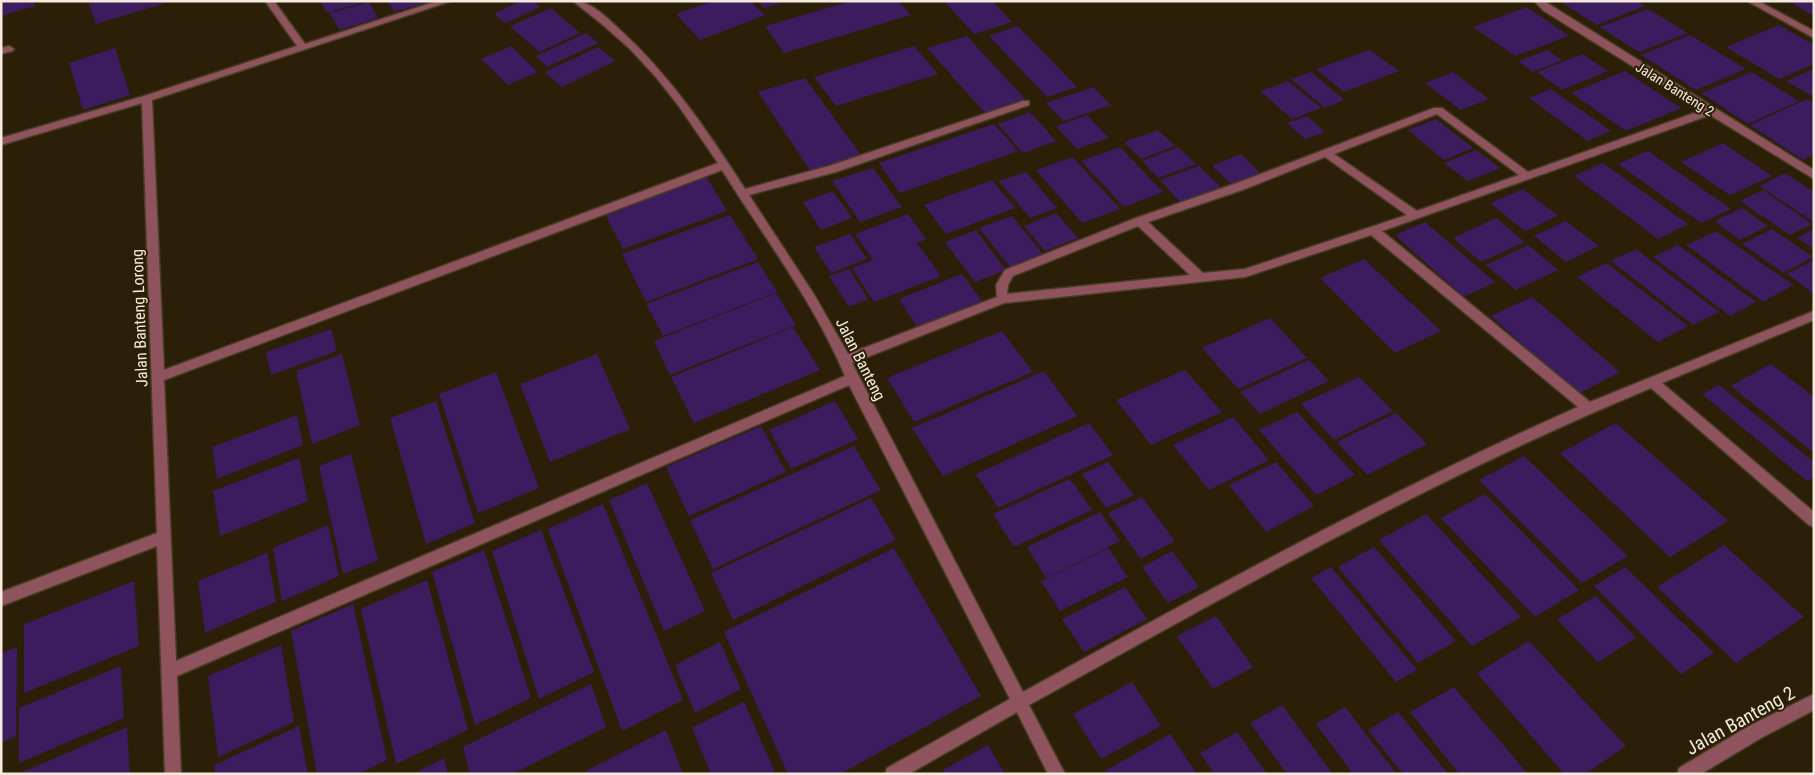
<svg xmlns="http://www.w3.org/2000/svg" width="1815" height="775" viewBox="0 0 1815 775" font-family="'Roboto Condensed',sans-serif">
  <rect width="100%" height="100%" fill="#2c1f07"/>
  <g fill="#3c1b5f">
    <polygon points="1,1 33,1 35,6 1,16"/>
    <polygon points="88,1 168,1 169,2 96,24"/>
    <polygon points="320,1 363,1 364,2 327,13"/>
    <polygon points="388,1 429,1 429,2 394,12"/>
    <polygon points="521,1 533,1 540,7 505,23 494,14"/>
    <polygon points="713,1 750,1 765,15 700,40 676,14"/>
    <polygon points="758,1 784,1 784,2 764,8"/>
    <polygon points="852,1 898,1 911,15 784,53 765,26"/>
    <polygon points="944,1 992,1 1012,22 974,34"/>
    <polygon points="1638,1 1645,6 1597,25 1561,2"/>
    <polygon points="1788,1 1814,1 1814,16"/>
    <polygon points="369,2 378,18 339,30 330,13"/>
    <polygon points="1527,7 1569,36 1515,56 1473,27"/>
    <polygon points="551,8 580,33 539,52 510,26"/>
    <polygon points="1648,9 1688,33 1639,52 1600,27"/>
    <polygon points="1779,25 1814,45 1814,64 1779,79 1726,47"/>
    <polygon points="1018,26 1077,87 1047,97 989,36"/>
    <polygon points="586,33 598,43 547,67 536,56"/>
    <polygon points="1690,35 1746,69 1696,90 1641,55"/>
    <polygon points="967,36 1025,99 985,113 927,48"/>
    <polygon points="511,46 538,72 508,85 481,59"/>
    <polygon points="914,46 938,74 836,106 814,77"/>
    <polygon points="598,47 615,61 562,87 545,72"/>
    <polygon points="115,48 130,95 83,110 69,63"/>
    <polygon points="1370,50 1399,71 1344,92 1316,69"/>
    <polygon points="1548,50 1562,60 1533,72 1518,61"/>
    <polygon points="1582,54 1608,71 1562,90 1537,72"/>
    <polygon points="1814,69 1814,96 1812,96 1786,81"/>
    <polygon points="1625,71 1681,108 1626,131 1571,93"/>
    <polygon points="1311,72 1344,100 1325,108 1291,79"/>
    <polygon points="1453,72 1489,99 1461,110 1425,83"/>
    <polygon points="1752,72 1799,101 1748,124 1701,93"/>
    <polygon points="805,78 861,155 811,172 758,92"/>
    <polygon points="1288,81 1321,108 1292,119 1260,91"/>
    <polygon points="1093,87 1111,105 1063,121 1046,103"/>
    <polygon points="1551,89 1611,131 1588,141 1529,98"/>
    <polygon points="1807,99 1814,103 1814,155 1803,160 1750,125"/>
    <polygon points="1030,112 1056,141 1023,153 998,124"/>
    <polygon points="1087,115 1109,138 1077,149 1056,126"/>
    <polygon points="1307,116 1325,132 1305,139 1287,123"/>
    <polygon points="1436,119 1473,148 1444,160 1408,130"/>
    <polygon points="994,124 1018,151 900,193 879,163"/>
    <polygon points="1158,130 1175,146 1141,159 1124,142"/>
    <polygon points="1723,143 1772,176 1730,195 1681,162"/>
    <polygon points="1120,147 1163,192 1124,207 1081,161"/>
    <polygon points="1178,147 1196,164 1158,178 1142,161"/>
    <polygon points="1476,150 1500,168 1468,181 1444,163"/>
    <polygon points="1648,151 1731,209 1701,223 1618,164"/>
    <polygon points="1241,154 1260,173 1231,184 1212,166"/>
    <polygon points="1073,157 1120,209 1082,223 1036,170"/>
    <polygon points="1603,163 1688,224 1658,239 1574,176"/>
    <polygon points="1199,166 1222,188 1182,204 1160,180"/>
    <polygon points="873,168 902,207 860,222 832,181"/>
    <polygon points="1026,172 1057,208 1030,218 999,181"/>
    <polygon points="1785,173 1814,192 1814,222 1760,186"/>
    <polygon points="706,176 727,211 623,249 604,212"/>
    <polygon points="992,180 1015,208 946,234 924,205"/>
    <polygon points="1523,189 1558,216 1525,231 1490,203"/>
    <polygon points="1763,190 1812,224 1790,235 1740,201"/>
    <polygon points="833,191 852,218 821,230 803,202"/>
    <polygon points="1742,208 1768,226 1740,240 1715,221"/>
    <polygon points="1056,213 1078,238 1045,251 1024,226"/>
    <polygon points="908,214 926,239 917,243 941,276 874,302 852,268 873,260 855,234"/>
    <polygon points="730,215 758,259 646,302 622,254"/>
    <polygon points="1012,216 1043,254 1010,267 979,228"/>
    <polygon points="1496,218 1525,242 1481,262 1453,238"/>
    <polygon points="1566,221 1599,246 1566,262 1534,236"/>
    <polygon points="1425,222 1495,282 1464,297 1395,235"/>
    <polygon points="1772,229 1813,257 1784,273 1742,244"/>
    <polygon points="1814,229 1814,249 1797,238"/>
    <polygon points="976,230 1006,270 975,282 945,242"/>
    <polygon points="1716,231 1793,285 1763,302 1686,245"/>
    <polygon points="850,234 867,259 831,273 814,247"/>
    <polygon points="1528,245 1558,270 1516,290 1486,265"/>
    <polygon points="1678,245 1756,302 1730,316 1653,257"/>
    <polygon points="1636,249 1719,312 1693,325 1611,261"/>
    <polygon points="1364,259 1441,331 1395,353 1320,278"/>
    <polygon points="1814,260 1814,294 1787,274"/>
    <polygon points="758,262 777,292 663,336 646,304"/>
    <polygon points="1607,263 1688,326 1658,342 1577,277"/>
    <polygon points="849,269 868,299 849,307 829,276"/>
    <polygon points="962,274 982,301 917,327 899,299"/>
    <polygon points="776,293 796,325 670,375 654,341"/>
    <polygon points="1532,297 1620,372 1578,394 1491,316"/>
    <polygon points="1270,318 1307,358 1238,389 1202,348"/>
    <polygon points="793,327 820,370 694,423 671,377"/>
    <polygon points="331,329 337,351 271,375 266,352"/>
    <polygon points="1002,331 1033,372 914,422 887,378"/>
    <polygon points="342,354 360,425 312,444 296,371"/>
    <polygon points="597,354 630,429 550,462 520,384"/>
    <polygon points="1309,360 1329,381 1260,414 1240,392"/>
    <polygon points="1771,364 1814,397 1814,453 1731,386"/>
    <polygon points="1185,370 1222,412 1151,445 1116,400"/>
    <polygon points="1044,371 1077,416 943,476 912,428"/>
    <polygon points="496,372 539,488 478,513 439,394"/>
    <polygon points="1359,377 1393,411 1334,440 1301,404"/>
    <polygon points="1719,385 1814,462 1814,477 1807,481 1702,394"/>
    <polygon points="436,401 475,523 426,544 390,418"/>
    <polygon points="835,401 858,439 791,469 769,430"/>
    <polygon points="1297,412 1355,475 1316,495 1259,430"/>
    <polygon points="1396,413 1427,444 1367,475 1337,442"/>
    <polygon points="297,415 303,445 217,479 212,447"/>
    <polygon points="1233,417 1269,460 1209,490 1173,445"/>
    <polygon points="1089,423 1113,455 998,508 976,474"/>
    <polygon points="1616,423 1728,521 1670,557 1560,453"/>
    <polygon points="761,426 786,472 689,516 666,467"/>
    <polygon points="854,446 881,490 713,569 690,520"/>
    <polygon points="351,454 378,560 343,574 319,466"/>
    <polygon points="1524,456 1628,556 1582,583 1479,480"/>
    <polygon points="299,458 308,501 220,536 213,491"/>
    <polygon points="1108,462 1134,495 1106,508 1082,474"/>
    <polygon points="1276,462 1314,506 1266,532 1229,485"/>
    <polygon points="1070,479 1092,510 1014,547 993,514"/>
    <polygon points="647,483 705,611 664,631 609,500"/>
    <polygon points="1485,494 1579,590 1535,617 1441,518"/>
    <polygon points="1142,497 1175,541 1141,559 1108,513"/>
    <polygon points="871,498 896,540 733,620 711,573"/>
    <polygon points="603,504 683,700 622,731 548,529"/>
    <polygon points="1100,512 1120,541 1046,578 1027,547"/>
    <polygon points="1426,514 1521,617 1472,646 1379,540"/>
    <polygon points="328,525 339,576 282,601 273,548"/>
    <polygon points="541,530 594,672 539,699 492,551"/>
    <polygon points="1724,545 1804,617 1736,663 1657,587"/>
    <polygon points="1374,547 1456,641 1418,663 1338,567"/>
    <polygon points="894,548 981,696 840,774 788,774 724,632"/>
    <polygon points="1108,548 1128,577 1060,611 1041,581"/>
    <polygon points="484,550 531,698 475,725 432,572"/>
    <polygon points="1172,551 1199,587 1168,603 1142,567"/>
    <polygon points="267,553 276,602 205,633 198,581"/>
    <polygon points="1331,567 1417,670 1396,682 1311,578"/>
    <polygon points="1625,567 1714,653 1681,674 1594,586"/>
    <polygon points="427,580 468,730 396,764 361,609"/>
    <polygon points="134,581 139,646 24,693 24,624"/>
    <polygon points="1125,587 1147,619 1084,652 1062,619"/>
    <polygon points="1596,596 1636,638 1598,662 1557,619"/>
    <polygon points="353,604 387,760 358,774 317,774 291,631"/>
    <polygon points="1216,616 1253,667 1213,689 1177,636"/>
    <polygon points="1529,641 1626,746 1585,774 1564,774 1477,673"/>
    <polygon points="720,642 741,689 695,713 675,665"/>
    <polygon points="281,645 294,722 218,757 208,676"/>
    <polygon points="17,647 16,736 1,743 1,653"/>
    <polygon points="121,666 124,718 19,763 19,708"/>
    <polygon points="1132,682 1161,726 1101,759 1073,714"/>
    <polygon points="591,684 606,727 512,774 470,774 463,747"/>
    <polygon points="1454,687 1528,774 1459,774 1410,712"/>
    <polygon points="744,702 775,772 772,774 711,774 692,728"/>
    <polygon points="1282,705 1332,773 1287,774 1250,723"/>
    <polygon points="1345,707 1397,774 1353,774 1316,724"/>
    <polygon points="1398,712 1448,774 1403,774 1368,730"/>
    <polygon points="299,726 308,774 215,774 214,765"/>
    <polygon points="127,727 130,774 18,774"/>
    <polygon points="666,730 683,774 585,774 584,772"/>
    <polygon points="1237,732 1267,774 1214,774 1200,753"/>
    <polygon points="1170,734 1197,774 1100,774"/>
    <polygon points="988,745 1005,774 945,774 943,770"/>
    <polygon points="444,758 448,774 413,774"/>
  </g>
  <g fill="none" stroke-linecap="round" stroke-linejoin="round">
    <defs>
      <g id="minor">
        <path d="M265 1H274L305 44 437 1H451L152 100 164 370 718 163 678 105 655 76 630 49 603 25 573 1C590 1 605 16 617 27 669 74 707 130 745 189L829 166 1023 101H1029V105L836 172 749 195 815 296 848 354 997 297 996 285 1005 270 1136 218 1237 183 1434 108H1442L1528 172 1703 110 1544 11 1534 1H1544L1814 170V179L1710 115 1382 231 1590 402 1814 311V320L1662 383 1814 512V527L1809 525 1651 388C1436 477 1232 592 1029 705L1065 774H1048L1017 712 909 774H885L887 768 1010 699 849 385 177 676 181 774H165L157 546 1 606V592L157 533 142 103 1 145V138L144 96 297 46ZM1437 114 1519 175 1417 211 1334 154ZM1325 157 1407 215 1245 269 1203 273 1148 222 1245 189ZM722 170C764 237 814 302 845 376L176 661 164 380ZM1138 226 1190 275 1007 294 1008 285 1013 276ZM1371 235 1578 407C1388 491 1205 592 1023 692L852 363 1004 303 1245 277Z"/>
        <polygon points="1747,1 1758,1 1814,31 1814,38"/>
        <polygon points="9,46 14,49 12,51 1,54 1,48"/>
        <polygon points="1814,694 1814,710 1761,738 1701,774 1677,774 1679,768 1749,726"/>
      </g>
    </defs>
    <use href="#minor" stroke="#483c25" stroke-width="3"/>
    <use href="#minor" fill="#8e535c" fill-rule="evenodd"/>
  </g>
  <g text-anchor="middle" stroke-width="4" stroke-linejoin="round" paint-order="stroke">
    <g font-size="14" fill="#f4ebdd" stroke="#2c1f07">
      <text transform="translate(1675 89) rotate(32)" y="5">Jalan Banteng 2</text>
    </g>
    <g font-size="16" fill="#f4ebdd" stroke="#2c1f07">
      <text transform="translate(139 318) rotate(-92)" y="6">Jalan Banteng Lorong</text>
      <text transform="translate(861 359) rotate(63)" y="6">Jalan Banteng</text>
    </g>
    <g font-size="19" fill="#f4ebdd" stroke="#2c1f07">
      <text transform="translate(1740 720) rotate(-29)" y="7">Jalan Banteng 2</text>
    </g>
  </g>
  <rect width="1815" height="775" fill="none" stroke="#f4ebdd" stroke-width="5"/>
</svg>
